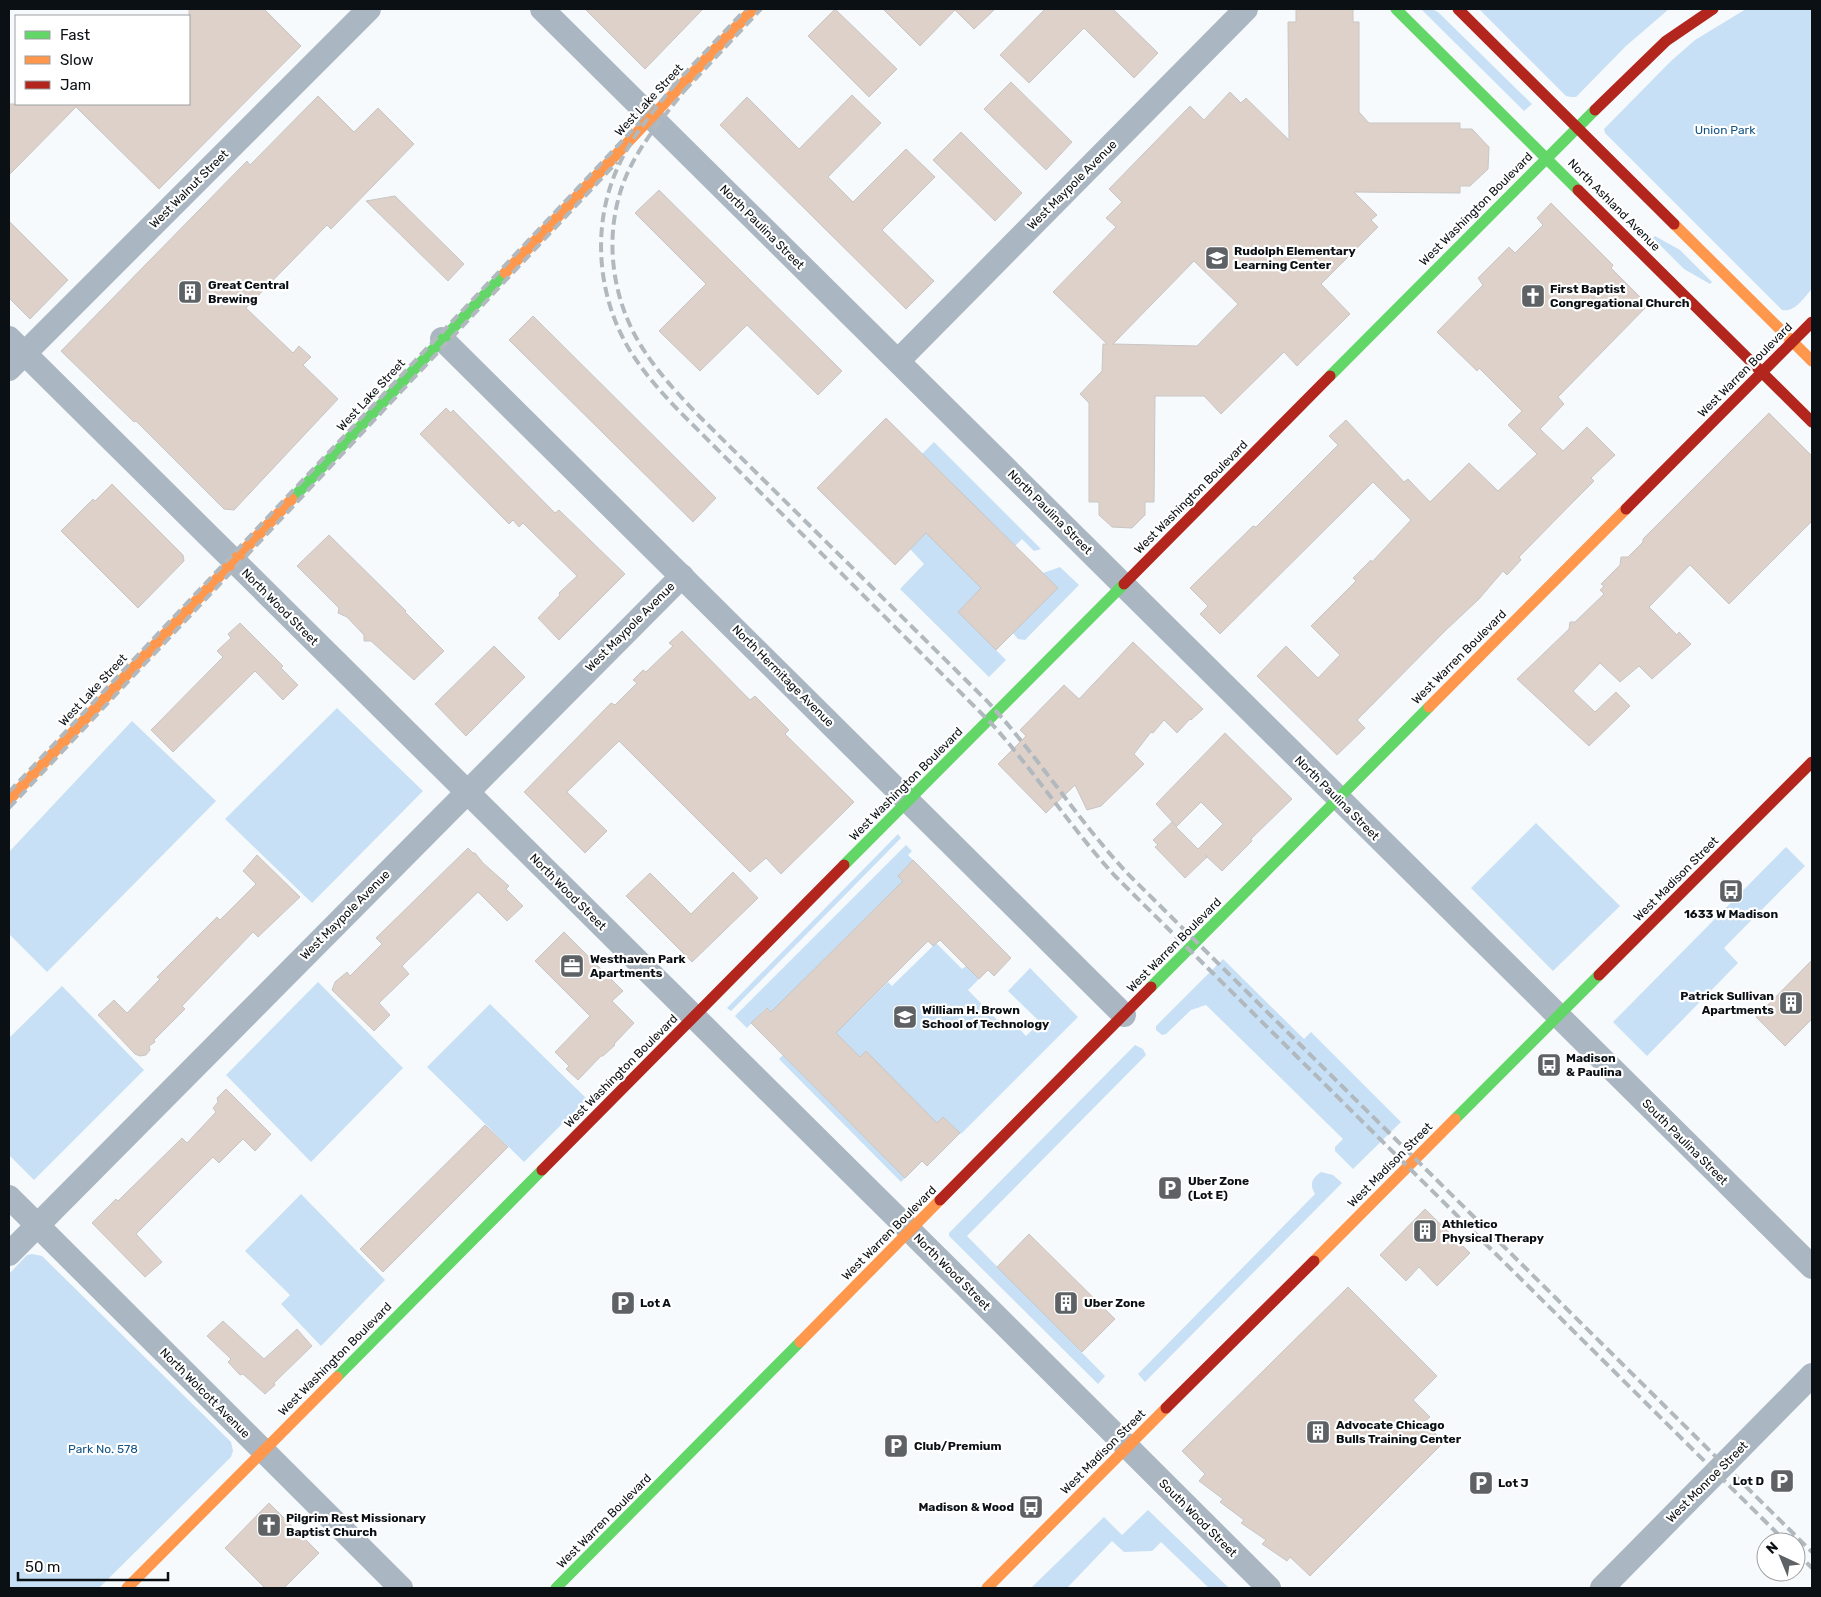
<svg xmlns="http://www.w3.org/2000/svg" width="1821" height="1597" viewBox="0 0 1821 1597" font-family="Rubik,sans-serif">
  <rect width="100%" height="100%" fill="#f7fafc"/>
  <g fill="#c7e0f5">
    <polygon points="1421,9 1432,9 1438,12 1532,104 1524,111"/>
    <polygon points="1479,9 1669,9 1626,46 1576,97 1571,97 1566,96"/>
    <path d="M1746 9H1812V289C1804 297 1795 313 1782 310L1605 133 1604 129 1671 61 1695 40Z"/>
    <polygon points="1655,236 1680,250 1712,282 1710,284 1684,269 1653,238"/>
    <polygon points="934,442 1041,549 1034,551 1022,539 1015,546 922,454"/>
    <polygon points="926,533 981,588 958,612 1006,660 989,677 900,589 924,564 910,549"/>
    <polygon points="1060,567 1079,585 1025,640 1018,639 1013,633 1057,588 1043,573"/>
    <polygon points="337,708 423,791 312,903 225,819"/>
    <polygon points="132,721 216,801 47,972 9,934 9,852"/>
    <polygon points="1536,823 1620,906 1553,971 1471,888"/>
    <polygon points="898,834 901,838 731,1011 727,1008"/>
    <polygon points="906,845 912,851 908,855 913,860 898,876 903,881 771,1012 766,1008 747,1028 735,1016"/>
    <polygon points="1786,847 1805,866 1724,948 1738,963 1647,1056 1613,1022"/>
    <polygon points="936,943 962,969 966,966 979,979 968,990 1007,1030 1014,1023 1026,1036 1040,1022 1008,991 1030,968 1078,1017 961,1134 943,1117 937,1123 866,1052 859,1058 836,1033 888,982 892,986"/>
    <polygon points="1223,959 1304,1039 1311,1032 1401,1122 1353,1169 1335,1151 1335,1147 1343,1139 1206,1005 1191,1010 1166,1034 1162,1035 1156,1030 1156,1026"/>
    <polygon points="318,982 403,1068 311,1162 226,1075"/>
    <polygon points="62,986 144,1070 34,1180 9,1155 9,1038"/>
    <polygon points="490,1004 587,1099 524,1162 427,1067"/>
    <polygon points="1135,1045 1143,1049 1146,1055 967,1236 1105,1376 1098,1384 949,1236 949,1233"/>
    <polygon points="783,1055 905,1178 901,1182 779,1059"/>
    <path d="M1321 1172 1333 1175 1342 1183 1145 1382 1138 1374 1315 1194C1309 1184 1312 1178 1321 1172Z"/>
    <polygon points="301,1194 385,1280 321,1346 281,1304 290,1295 245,1251"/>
    <polygon points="32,1254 42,1256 231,1442 233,1451 231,1457 99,1588 9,1588 9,1274 27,1255"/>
    <polygon points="1148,1510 1229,1588 1209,1588 1161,1542 1152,1551 1124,1552 1112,1541 1067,1588 1031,1588 1104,1517 1122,1535"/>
  </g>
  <g fill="#ddd1ca" stroke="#c8c6c5" fill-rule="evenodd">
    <polygon points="189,9 264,9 301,46 159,189 76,107 9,175 9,104 189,104"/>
    <polygon points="585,9 703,9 645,69"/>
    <polygon points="835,9 897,69 869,97 808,36"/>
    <polygon points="883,9 995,9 974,29 955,10 920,46"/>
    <polygon points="1045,9 1113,9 1158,53 1134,78 1084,28 1029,83 1000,55"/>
    <path d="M1296 9H1353V22H1359V112L1369 123H1460V129H1472L1489 147 1488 169 1470 186H1460V193L1354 192 1377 215 1371 220 1378 227 1321 284 1350 314 1297 366 1284 352 1221 414 1204 396H1155L1154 502H1145V515L1132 528 1112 527 1099 515V502H1089V403L1080 394 1102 371 1103 344H1107L1053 292 1116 227 1106 218 1122 202 1109 189 1190 106 1204 120 1230 92 1241 103 1246 98 1289 140 1288 22H1296ZM1194 261 1238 304 1197 346 1113 344Z"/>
    <polygon points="1011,82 1072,142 1046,170 984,109"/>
    <polygon points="852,95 881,123 828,177 853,202 906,149 935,177 882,230 934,281 906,309 720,125 747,97 799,149"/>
    <polygon points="318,96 354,132 378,108 414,144 331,229 327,225 246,308 293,353 299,346 311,357 303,365 338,399 234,510 224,509 136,421 134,422 61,351 247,161 250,165"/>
    <polygon points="961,132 1022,193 995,221 933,160"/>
    <polygon points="659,190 842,371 818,395 747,325 700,371 659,331 706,284 635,213"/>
    <polygon points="395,196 464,264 448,281 366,201"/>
    <polygon points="1551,203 1613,265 1611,268 1648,305 1558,397 1564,404 1540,429 1563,451 1587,427 1615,455 1591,478 1594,481 1574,501 1519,557 1521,560 1507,575 1503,571 1479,599 1446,630 1357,720 1365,728 1337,755 1257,676 1286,646 1318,678 1340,655 1311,626 1356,581 1353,578 1371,560 1372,562 1411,520 1373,482 1220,634 1200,614 1208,606 1190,588 1253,526 1256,527 1338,445 1329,436 1346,420 1404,482 1408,479 1430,502 1469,463 1498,491 1537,454 1508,425 1522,411 1479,368 1477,371 1437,332 1483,285 1478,278 1509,247 1515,253 1543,225 1537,218"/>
    <polygon points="9,221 68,280 30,319 9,298"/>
    <polygon points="533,316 716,498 693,522 509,340"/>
    <polygon points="446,408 451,413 453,410 555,513 559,510 625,574 559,640 538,618 560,595 559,593 577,576 523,523 519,527 513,520 509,524 420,434"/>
    <polygon points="1769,413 1812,456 1812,521 1729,604 1690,565 1649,607 1677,635 1679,632 1691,644 1652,679 1639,666 1620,682 1600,663 1573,691 1595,712 1616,692 1630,706 1589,746 1517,679 1569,629 1570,622 1575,622 1604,594 1600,590 1604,586 1601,584 1620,565 1621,557 1628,557 1643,542 1643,539"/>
    <polygon points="886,418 1058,588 996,650 958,612 981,588 926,533 895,565 817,488"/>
    <polygon points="112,484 183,555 184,561 138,608 61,531 93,499 95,501"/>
    <polygon points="329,535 406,611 405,612 444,651 414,680 371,641 364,641 364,635 347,617 338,613 339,608 297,566"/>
    <polygon points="240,623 283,666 281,668 298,685 283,700 255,671 173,752 151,730 223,657 217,651 231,638 228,634"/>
    <polygon points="682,631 750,700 755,696 789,730 785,734 854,802 781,874 766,858 750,872 619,741 567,792 607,831 585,853 524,792 611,703 615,705 637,683 633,680 643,670 646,672 673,646 669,643"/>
    <polygon points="1133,642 1203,709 1191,720 1190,719 1177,733 1164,720 1153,733 1151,732 1134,754 1144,764 1101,806 1087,810 1075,785 1046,813 998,764 1026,736 1020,730 1064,685 1079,699"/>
    <polygon points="494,646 525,677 466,736 435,704"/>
    <path d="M1225 733 1292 799 1251 839 1252 841 1222 871 1205 855 1207 857 1185 878 1155 847 1158 845 1153 840 1172 822 1176 826 1156 804ZM1201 802 1223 824 1198 849 1176 827Z"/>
    <polygon points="468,848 473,853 475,853 483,863 509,886 506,889 523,906 507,921 478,892 402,966 409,974 379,1003 390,1015 374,1031 332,990 335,982 347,972 350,976 382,944 376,938"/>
    <polygon points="257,855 300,897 258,937 253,932 182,1006 185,1009 154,1040 155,1042 149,1046 150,1050 146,1055 140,1056 135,1054 98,1015 114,1000 127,1013 160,979 157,977 217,917 220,920 256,884 243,871"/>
    <polygon points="913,860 1011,958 994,976 988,970 979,979 940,940 933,946 928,941 836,1033 860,1057 866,1051 937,1123 943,1117 960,1133 927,1166 922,1161 905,1178 751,1023 767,1008 771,1012 903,881 898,876"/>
    <polygon points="733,872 758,898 692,962 626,896 650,873 691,914"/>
    <polygon points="564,932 623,991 612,1001 634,1023 614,1044 615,1045 603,1056 601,1056 578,1080 566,1069 569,1066 555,1052 590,1016 535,961"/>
    <polygon points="1812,960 1812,1019 1785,1046 1756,1017"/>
    <polygon points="226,1089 271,1134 255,1151 243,1139 219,1163 213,1157 136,1234 162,1262 145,1277 92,1223 116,1199 118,1201 182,1138 187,1143 216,1112 213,1108 218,1102 217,1098"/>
    <polygon points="485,1125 508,1147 383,1272 360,1249"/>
    <polygon points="1425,1209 1470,1253 1437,1286 1419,1267 1406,1281 1380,1255"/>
    <polygon points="1029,1234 1115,1319 1082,1352 997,1267"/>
    <polygon points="1348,1287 1437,1376 1413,1400 1430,1417 1424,1422 1444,1442 1310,1576 1290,1557 1287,1561 1262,1544 1266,1540 1241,1523 1244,1520 1220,1502 1223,1499 1199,1481 1205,1474 1182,1451"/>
    <polygon points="223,1321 264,1359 297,1329 312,1346 274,1383 275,1385 265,1394 243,1374 240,1375 228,1362 231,1359 207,1336"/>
    <polygon points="269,1503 319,1553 284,1588 265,1588 225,1548"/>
  </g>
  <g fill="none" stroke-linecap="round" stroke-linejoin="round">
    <g stroke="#aab7c2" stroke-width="24">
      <polyline points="542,9 1812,1267"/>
      <polyline points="9,338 984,1304 1269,1588"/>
      <polyline points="442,339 1124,1015"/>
      <polyline points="898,361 1246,9"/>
      <polyline points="9,369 369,9"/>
      <polyline points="9,1197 401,1588"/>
      <polyline points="9,1254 682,576"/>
      <polyline points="1602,1588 1812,1375"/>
    </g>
    <g stroke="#63d668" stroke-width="11">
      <polyline points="1396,9 1578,190"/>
      <polyline points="1330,376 1595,110"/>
      <polyline points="292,499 505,273"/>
      <polyline points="844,865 1124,584"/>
      <polyline points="1151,987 1429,707"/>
      <polyline points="1455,1119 1599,975"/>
      <polyline points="337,1377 542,1170"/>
      <polyline points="556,1588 800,1342"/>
    </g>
    <g stroke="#ff974d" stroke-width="11">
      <polyline points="1674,224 1812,361"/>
      <polyline points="505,273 753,9"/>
      <polyline points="1429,707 1626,509"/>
      <polyline points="9,800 292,499"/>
      <polyline points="1314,1261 1455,1119"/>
      <polyline points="800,1342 940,1200"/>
      <polyline points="127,1588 337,1377"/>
      <polyline points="987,1588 1166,1408"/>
    </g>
    <g stroke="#b3261e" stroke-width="11">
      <polyline points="1458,9 1674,224"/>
      <polyline points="1595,110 1666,41 1713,9"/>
      <polyline points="1578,190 1812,422"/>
      <polyline points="1626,509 1812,322"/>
      <polyline points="1124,584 1330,376"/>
      <polyline points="1599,975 1812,762"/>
      <polyline points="542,1170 844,865"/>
      <polyline points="940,1200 1151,987"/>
      <polyline points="1166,1408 1314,1261"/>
    </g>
    <g stroke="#b1b9be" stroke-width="4" stroke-dasharray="10 5" stroke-linecap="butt">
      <path d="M676 83C658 105 639 128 625 153 591 213 594 290 629 349 643 372 661 392 679 411L991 723C1035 772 1071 828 1115 876L1786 1542"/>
      <path d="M688 86C666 114 642 141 627 174 602 231 610 300 645 352 660 375 680 396 699 416L987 701C1038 756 1078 821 1129 875L1812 1552"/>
      <polyline points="672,87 746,9"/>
      <polyline points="684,91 761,9"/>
      <polyline points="9,792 640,122"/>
      <polyline points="9,808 617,162"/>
      <polyline points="1796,1552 1812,1568"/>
    </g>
  </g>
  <defs>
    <symbol id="school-square" viewBox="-11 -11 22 22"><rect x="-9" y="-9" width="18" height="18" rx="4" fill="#5e6265" stroke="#fff"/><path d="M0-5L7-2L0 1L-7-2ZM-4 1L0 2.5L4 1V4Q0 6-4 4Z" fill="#fff"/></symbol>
    <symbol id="building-square" viewBox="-11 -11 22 22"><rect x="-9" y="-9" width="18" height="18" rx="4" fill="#5e6265" stroke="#fff"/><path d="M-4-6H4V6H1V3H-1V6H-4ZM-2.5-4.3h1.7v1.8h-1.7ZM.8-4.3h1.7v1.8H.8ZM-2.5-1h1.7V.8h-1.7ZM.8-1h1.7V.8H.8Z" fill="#fff"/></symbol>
    <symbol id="church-square" viewBox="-11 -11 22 22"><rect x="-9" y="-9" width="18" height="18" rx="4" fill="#5e6265" stroke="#fff"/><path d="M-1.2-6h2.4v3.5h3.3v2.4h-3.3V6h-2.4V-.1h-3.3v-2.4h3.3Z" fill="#fff"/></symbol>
    <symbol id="bus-square" viewBox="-11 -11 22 22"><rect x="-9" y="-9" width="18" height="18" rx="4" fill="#5e6265" stroke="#fff"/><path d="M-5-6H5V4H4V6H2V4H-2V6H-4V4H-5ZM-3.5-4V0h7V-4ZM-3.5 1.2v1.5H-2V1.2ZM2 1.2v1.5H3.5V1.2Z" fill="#fff"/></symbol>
    <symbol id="office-square" viewBox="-11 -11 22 22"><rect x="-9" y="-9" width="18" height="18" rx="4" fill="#5e6265" stroke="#fff"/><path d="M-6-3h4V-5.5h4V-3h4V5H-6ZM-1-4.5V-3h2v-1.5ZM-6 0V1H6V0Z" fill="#fff"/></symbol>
    <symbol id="parking-square" viewBox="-11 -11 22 22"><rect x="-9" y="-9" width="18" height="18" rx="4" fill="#5e6265" stroke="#fff"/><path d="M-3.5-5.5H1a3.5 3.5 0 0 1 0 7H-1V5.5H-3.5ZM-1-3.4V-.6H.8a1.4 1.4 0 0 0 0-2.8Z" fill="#fff"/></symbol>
  </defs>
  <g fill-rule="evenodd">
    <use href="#school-square" x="1203" y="244" width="28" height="28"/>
    <use href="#building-square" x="176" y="278" width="28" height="28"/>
    <use href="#church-square" x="1519" y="282" width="28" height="28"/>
    <use href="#bus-square" x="1717" y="877" width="28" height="28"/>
    <use href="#office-square" x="558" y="952" width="28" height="28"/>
    <use href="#building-square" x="1777" y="989" width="28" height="28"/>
    <use href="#school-square" x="891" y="1003" width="28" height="28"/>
    <use href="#bus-square" x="1535" y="1051" width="28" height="28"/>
    <use href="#parking-square" x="1156" y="1174" width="28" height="28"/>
    <use href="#building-square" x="1411" y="1217" width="28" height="28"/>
    <use href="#parking-square" x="609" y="1289" width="28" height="28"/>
    <use href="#building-square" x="1052" y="1289" width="28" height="28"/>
    <use href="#building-square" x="1304" y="1418" width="28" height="28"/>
    <use href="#parking-square" x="882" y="1432" width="28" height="28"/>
    <use href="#parking-square" x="1768" y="1467" width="28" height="28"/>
    <use href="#parking-square" x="1467" y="1469" width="28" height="28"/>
    <use href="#bus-square" x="1017" y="1493" width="28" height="28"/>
    <use href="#church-square" x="255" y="1511" width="28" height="28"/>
  </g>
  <g text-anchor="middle" stroke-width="4.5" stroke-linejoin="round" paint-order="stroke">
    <g font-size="12" fill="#0b1014" stroke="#fff">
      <text transform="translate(649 100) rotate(-47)" y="4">West Lake Street</text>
      <text transform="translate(1072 185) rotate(-45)" y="4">West Maypole Avenue</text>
      <text transform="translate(189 189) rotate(-45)" y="4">West Walnut Street</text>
      <text transform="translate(1614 205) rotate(45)" y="4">North Ashland Avenue</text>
      <text transform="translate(1476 209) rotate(-45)" y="4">West Washington Boulevard</text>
      <text transform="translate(762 227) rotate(45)" y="4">North Paulina Street</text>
      <text transform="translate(1745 370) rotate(-45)" y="4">West Warren Boulevard</text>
      <text transform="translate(371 395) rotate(-47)" y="4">West Lake Street</text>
      <text transform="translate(1191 497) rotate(-45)" y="4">West Washington Boulevard</text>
      <text transform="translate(1050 512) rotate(45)" y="4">North Paulina Street</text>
      <text transform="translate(280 607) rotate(45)" y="4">North Wood Street</text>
      <text transform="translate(630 627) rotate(-45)" y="4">West Maypole Avenue</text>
      <text transform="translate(1459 657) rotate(-45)" y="4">West Warren Boulevard</text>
      <text transform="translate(783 676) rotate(45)" y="4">North Hermitage Avenue</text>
      <text transform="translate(93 690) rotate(-47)" y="4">West Lake Street</text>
      <text transform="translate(906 784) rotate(-45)" y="4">West Washington Boulevard</text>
      <text transform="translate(1337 798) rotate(45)" y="4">North Paulina Street</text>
      <text transform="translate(1676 879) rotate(-45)" y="4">West Madison Street</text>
      <text transform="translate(568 892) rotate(45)" y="4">North Wood Street</text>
      <text transform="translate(345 915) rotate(-45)" y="4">West Maypole Avenue</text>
      <text transform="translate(1174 945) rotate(-45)" y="4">West Warren Boulevard</text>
      <text transform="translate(621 1071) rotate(-45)" y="4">West Washington Boulevard</text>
      <text transform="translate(1685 1142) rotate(45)" y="4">South Paulina Street</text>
      <text transform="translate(1390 1165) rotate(-45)" y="4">West Madison Street</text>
      <text transform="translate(889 1233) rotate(-45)" y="4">West Warren Boulevard</text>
      <text transform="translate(952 1272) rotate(45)" y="4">North Wood Street</text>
      <text transform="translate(335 1359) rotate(-45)" y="4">West Washington Boulevard</text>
      <text transform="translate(205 1393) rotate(45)" y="4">North Wolcott Avenue</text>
      <text transform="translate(1103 1452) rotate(-45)" y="4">West Madison Street</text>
      <text transform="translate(1707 1482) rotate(-45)" y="4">West Monroe Street</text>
      <text transform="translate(1198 1518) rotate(45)" y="4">South Wood Street</text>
      <text transform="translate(604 1521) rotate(-45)" y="4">West Warren Boulevard</text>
    </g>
    <g font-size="12" fill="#135586" stroke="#fff">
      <text x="1725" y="134">Union Park</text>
      <text x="103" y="1453">Park No. 578</text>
    </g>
    <g font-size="12" font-weight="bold" fill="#0b1014" stroke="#fff" text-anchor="start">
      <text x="1234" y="255">Rudolph Elementary<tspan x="1234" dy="14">Learning Center</tspan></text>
      <text x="208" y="289">Great Central<tspan x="208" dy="14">Brewing</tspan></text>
      <text x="1550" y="293">First Baptist<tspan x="1550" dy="14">Congregational Church</tspan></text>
      <text x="1731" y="918" text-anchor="middle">1633 W Madison</text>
      <text x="590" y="963">Westhaven Park<tspan x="590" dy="14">Apartments</tspan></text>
      <text x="1774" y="1000" text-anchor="end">Patrick Sullivan<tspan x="1774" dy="14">Apartments</tspan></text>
      <text x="922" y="1014">William H. Brown<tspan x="922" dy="14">School of Technology</tspan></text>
      <text x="1566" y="1062">Madison<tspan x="1566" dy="14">&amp; Paulina</tspan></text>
      <text x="1188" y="1185">Uber Zone<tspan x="1188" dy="14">(Lot E)</tspan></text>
      <text x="1442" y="1228">Athletico<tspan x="1442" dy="14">Physical Therapy</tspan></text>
      <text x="640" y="1307">Lot A</text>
      <text x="1084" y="1307">Uber Zone</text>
      <text x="1336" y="1429">Advocate Chicago<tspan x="1336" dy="14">Bulls Training Center</tspan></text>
      <text x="914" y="1450">Club/Premium</text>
      <text x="1764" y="1485" text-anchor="end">Lot D</text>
      <text x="1498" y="1487">Lot J</text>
      <text x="1014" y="1511" text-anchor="end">Madison &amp; Wood</text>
      <text x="286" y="1522">Pilgrim Rest Missionary<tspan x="286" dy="14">Baptist Church</tspan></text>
    </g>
  </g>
  <rect width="1821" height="1597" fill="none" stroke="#0b1014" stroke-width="20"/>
  <rect x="15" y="15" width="175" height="90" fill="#ffffff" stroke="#9d9fa1"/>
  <rect x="25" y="31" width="25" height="8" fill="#63d668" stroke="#9d9fa1"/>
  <text x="60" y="40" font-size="15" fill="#0b1014">Fast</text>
  <rect x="25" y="56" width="25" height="8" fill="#ff974d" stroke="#9d9fa1"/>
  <text x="60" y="65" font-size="15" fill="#0b1014">Slow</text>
  <rect x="25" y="81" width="25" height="8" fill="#b3261e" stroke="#9d9fa1"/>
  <text x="60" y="90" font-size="15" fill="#0b1014">Jam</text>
  <g transform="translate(1781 1557) rotate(316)"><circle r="24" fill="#ffffff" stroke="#9d9fa1"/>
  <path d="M0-4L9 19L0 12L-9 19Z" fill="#5e6265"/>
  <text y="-8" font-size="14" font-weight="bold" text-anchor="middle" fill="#0b1014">N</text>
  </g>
  <path d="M18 1572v8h150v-8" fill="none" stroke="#0b1014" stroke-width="2.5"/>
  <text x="25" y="1572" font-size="15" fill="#0b1014" stroke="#ffffff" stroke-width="4" paint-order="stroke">50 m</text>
</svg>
